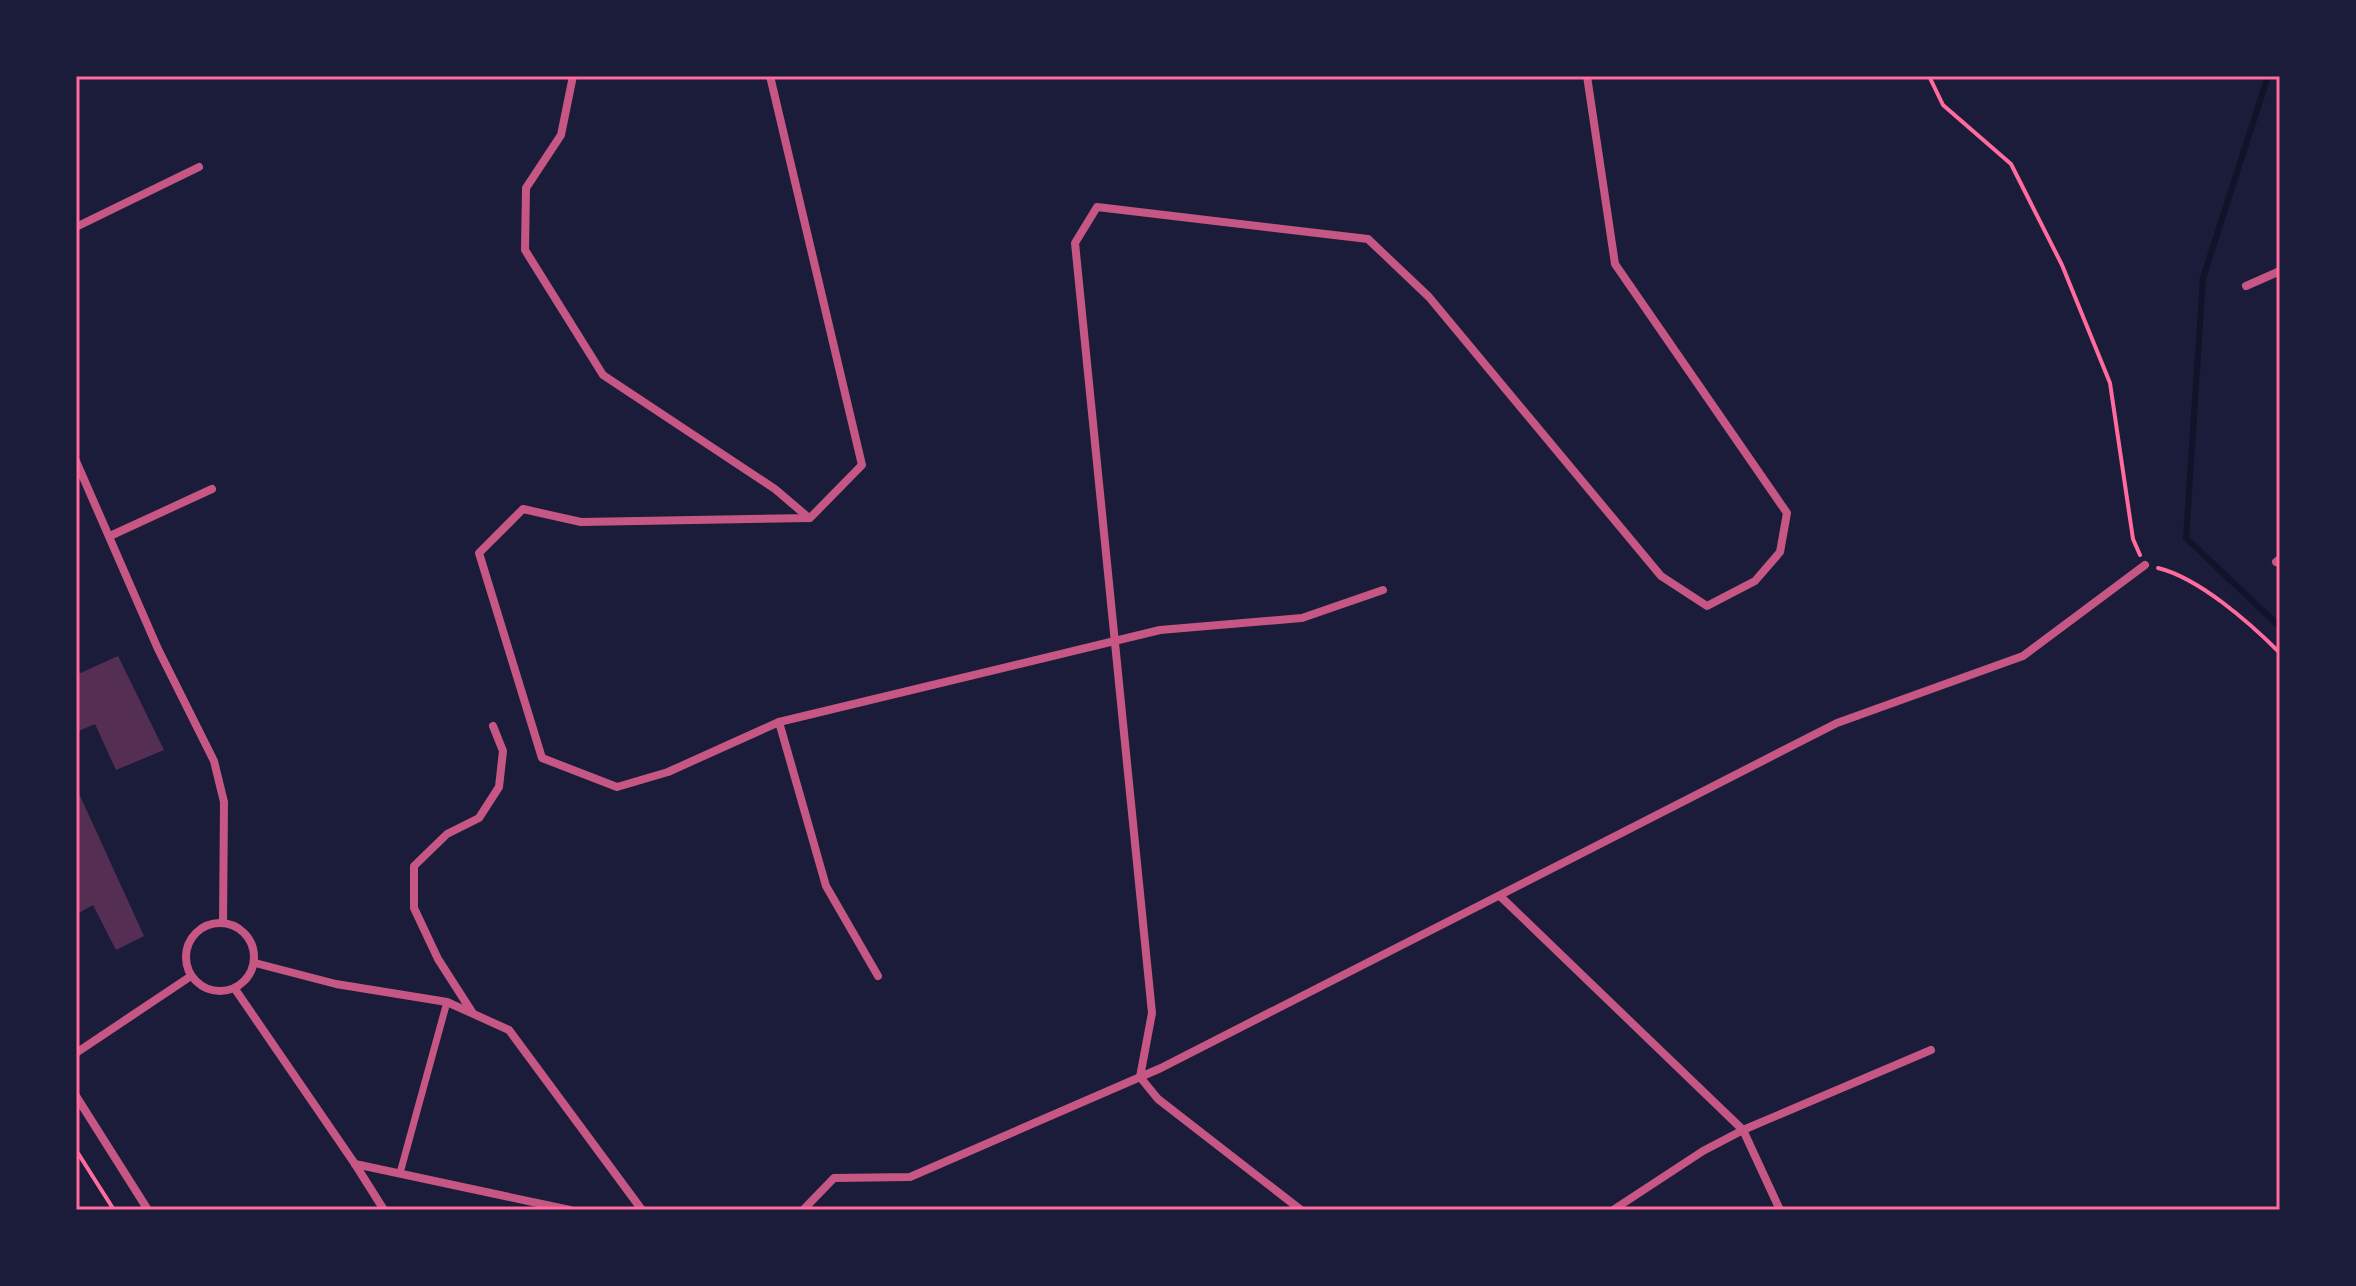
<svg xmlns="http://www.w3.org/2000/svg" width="2356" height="1286" viewBox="0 0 2356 1286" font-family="Helvetica,sans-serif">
  <rect width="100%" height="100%" fill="#1b1b3a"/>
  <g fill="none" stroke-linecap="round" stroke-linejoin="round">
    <polyline stroke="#12122b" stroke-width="6" points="2268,76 2203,278 2186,538 2280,627"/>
  </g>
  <g fill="#542f53">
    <polygon points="118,656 164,750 116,770 95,724 76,732 76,675"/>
    <polygon points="76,787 144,936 116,950 93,905 77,914 76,912"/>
  </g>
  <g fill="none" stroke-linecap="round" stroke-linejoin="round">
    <g stroke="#ff6b9d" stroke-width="4">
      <polyline points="1929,76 1943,105 2011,164 2062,265 2110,383 2133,539 2140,555"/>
      <path d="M2158 568C2199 578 2250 623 2280 653"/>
      <polyline points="76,1150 114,1210"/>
    </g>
    <polyline stroke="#c65784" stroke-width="7" points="400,1173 447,1002"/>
    <g stroke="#c65784" stroke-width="8">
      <polyline points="573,76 561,135 526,188 525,250 603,375 775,489 809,518"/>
      <polyline points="770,76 862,465 810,518 581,522 523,509 479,553 542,758 617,787 668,772 779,722 1160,630 1302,618 1383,590"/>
      <polyline points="76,227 199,167"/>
      <polyline points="2246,286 2280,271"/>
      <polyline points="76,461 158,649 214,761 224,802 223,923"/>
      <polyline points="110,536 212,489"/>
      <polyline points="2276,562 2280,559"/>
      <polyline points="779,722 826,886 878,976"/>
      <polyline points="1501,897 1743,1130 1780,1210"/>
      <circle cx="220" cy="957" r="34"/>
      <polyline points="255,963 336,984 447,1002 509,1030 642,1210"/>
      <polyline points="235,989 355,1164 384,1210"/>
      <polyline points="472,1012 438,959 414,908 414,866 447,834 479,818 499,787 503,751 493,726"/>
      <polyline points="76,1053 191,976"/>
      <polyline points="76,1096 148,1210"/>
      <polyline points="355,1164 570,1210"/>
      <polyline points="803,1210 834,1178 910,1177 1161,1068 1837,723 2023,656 2145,565"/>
      <polyline points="1301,1210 1158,1099 1140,1077 1152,1013 1075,243 1097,207 1368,239 1429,297 1661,576 1707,606 1755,581 1780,552 1787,513 1615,264 1587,76"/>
      <polyline points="1613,1210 1703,1151 1743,1130 1931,1050"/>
    </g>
  </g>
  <rect width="2356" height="1286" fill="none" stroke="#1b1b3a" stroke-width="156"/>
  <rect x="78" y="78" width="2200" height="1130" fill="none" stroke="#ff6b9d" stroke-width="3"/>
</svg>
